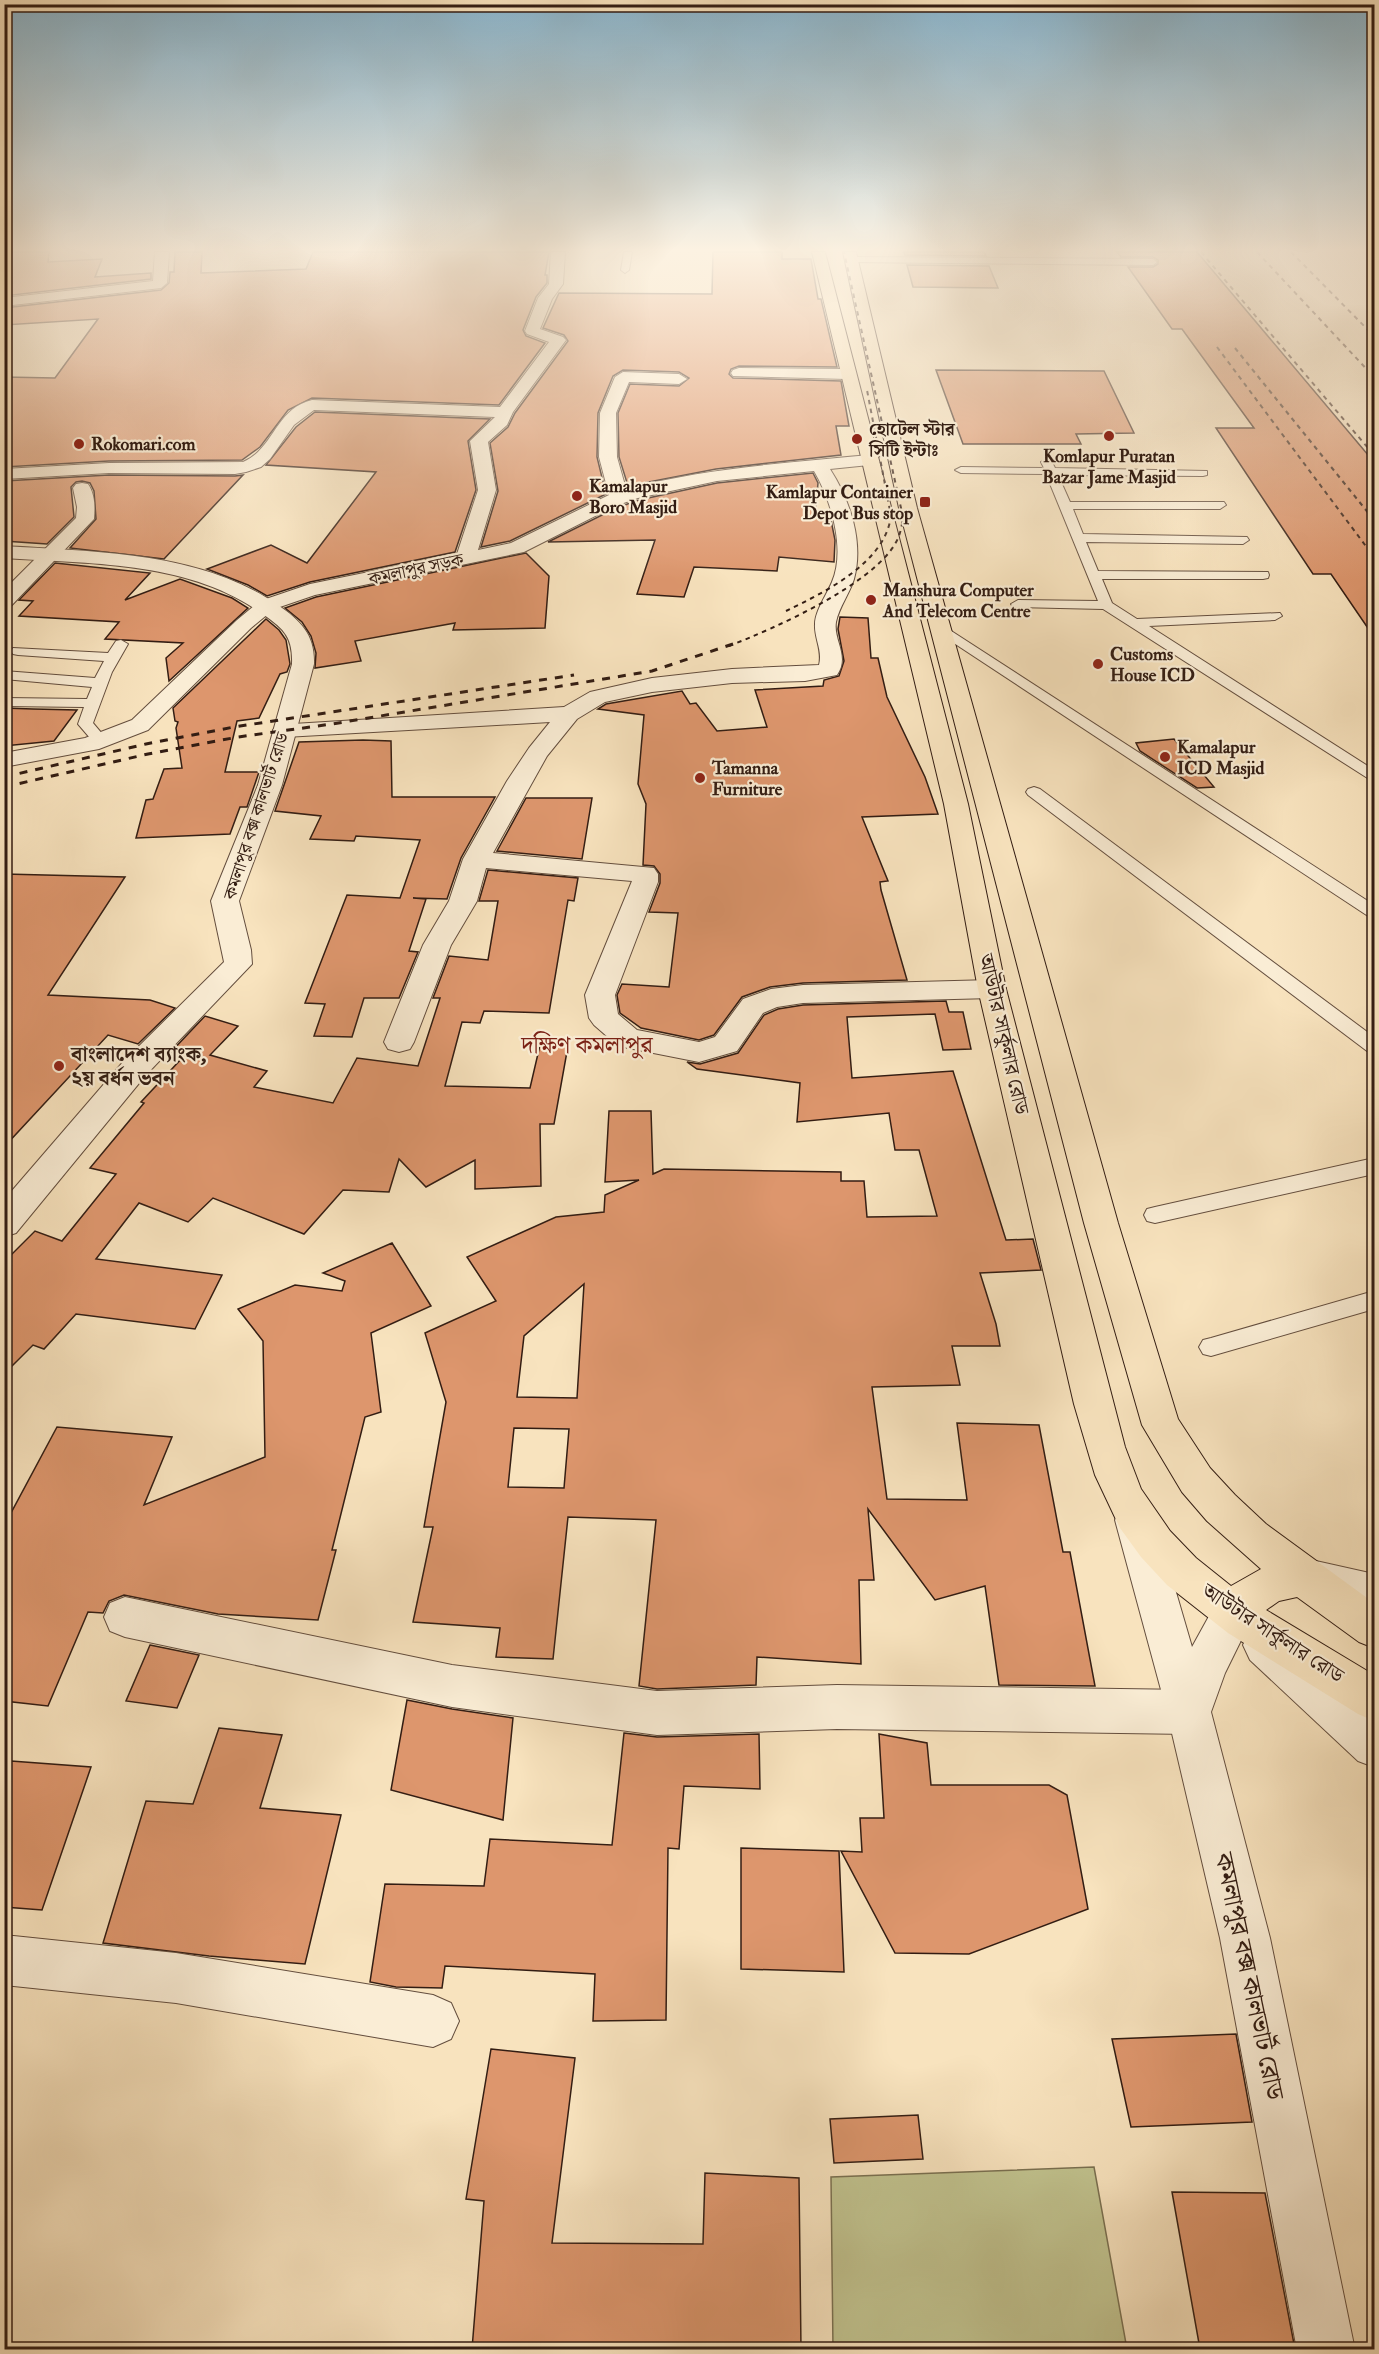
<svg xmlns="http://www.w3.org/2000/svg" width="1379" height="2354" viewBox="0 0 1379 2354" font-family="'IM FELL Double Pica','Noto Serif Bengali',serif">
  <rect width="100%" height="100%" fill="#f8e3be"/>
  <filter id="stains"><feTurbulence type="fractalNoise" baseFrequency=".00333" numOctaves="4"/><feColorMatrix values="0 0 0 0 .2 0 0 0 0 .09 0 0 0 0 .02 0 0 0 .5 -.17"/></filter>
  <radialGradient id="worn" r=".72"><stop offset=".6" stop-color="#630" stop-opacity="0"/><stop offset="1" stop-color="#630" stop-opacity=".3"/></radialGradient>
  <polygon fill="#c1c38f" stroke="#7a7051" stroke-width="1.5" points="1094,2167 1127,2349 833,2349 831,2177"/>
  <g fill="#dd966d" stroke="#331d13" stroke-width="1.5" fill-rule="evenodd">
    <polygon points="4,252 49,252 48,262 102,259 95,277 151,273 151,279 4,296"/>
    <polygon points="175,252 202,252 201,273 306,269 313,252 549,252 545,275 547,275 547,283 536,297 523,330 526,336 545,343 499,405 312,398 288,410 260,447 242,460 109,461 4,467 4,377 55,378 98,319 4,325 4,308 161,290 169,283 170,272 174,272"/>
    <polygon points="713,252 782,252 782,259 811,259 818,299 821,299 837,367 739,366 731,369 729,374 733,378 841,381 849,426 836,426 841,455 716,469 628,486 619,457 618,413 630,384 679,386 689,378 679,372 623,370 613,376 598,413 597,457 606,494 510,541 481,547 498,491 490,443 508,427 515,413 568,341 564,335 543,328 559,293 712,294"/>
    <polygon points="904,252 984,252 986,256 905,255"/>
    <polygon points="1117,252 1197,252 1374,462 1374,637 1331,574 1313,574 1216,428 1254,428 1182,329 1172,329 1128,267 1153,267 1158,264 1158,260 1153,257 1121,257"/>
    <polygon points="907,265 989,266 998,288 913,287"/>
    <polygon points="936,370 1104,371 1134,433 1076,434 1081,444 963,444"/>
    <polygon points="315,412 490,419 468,441 476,490 455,552 310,582 267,596 248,585 207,569 271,545 307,563 376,472 266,465 296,427"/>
    <polygon points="813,473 818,483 815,516 830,515 835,540 834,562 779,557 777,571 694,567 684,597 637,594 655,540 548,542 616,508 639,500 717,483"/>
    <polygon points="109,475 235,476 243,475 164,559 70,548 96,519 94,491 90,483 82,481 76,482 71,487 74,517 47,544 4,541 4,481"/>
    <polygon points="526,553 549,576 545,628 453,630 455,623 355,641 361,661 315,668 316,653 311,636 302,622 285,608 316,597"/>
    <polygon points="55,563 150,573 125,600 180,579 232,598 248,608 169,681 166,658 183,643 105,639 119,622 19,616 33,601 19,600"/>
    <polygon points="840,617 868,618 871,658 878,658 887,697 925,777 938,814 862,817 888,881 880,882 881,890 907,980 803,983 770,987 742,997 714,1035 699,1040 641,1028 620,1013 617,995 622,984 669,987 678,913 649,912 660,883 660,874 654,866 643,865 646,804 638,784 644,715 598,709 606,704 682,691 690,704 696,703 717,731 767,727 755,690 823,686 824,680 839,676 844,661 838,629"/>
    <polygon points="266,619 279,630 286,640 290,664 287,672 280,674 259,718 237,721 225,772 259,772 247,807 240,807 230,834 136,838 146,800 153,799 164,769 182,768 176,728 178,722 175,721 173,708"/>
    <polygon points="4,708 33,709 77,710 54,741 4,746"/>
    <polygon points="1174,739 1214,787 1197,788 1140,751 1136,743"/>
    <polygon points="363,740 391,741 392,797 495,797 461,858 447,899 413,898 426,899 409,951 418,952 399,998 364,998 352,1037 314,1036 325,1004 305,1003 347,895 400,898 420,840 356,836 354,841 310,839 321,816 275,811 299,742"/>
    <polygon points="526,798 592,798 582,859 497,851"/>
    <polygon points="488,870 578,878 574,901 568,900 549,1013 484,1011 480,1023 462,1022 445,1086 530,1088 540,1045 568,1046 554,1124 540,1124 541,1186 475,1189 475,1160 426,1187 399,1159 389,1192 343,1190 304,1234 213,1198 188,1222 139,1203 96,1259 222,1275 195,1329 76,1314 44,1349 33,1345 4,1374 4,1262 35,1231 62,1241 116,1174 90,1168 144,1103 141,1102 183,1057 170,1053 205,1016 238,1026 210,1055 267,1071 254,1087 333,1103 357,1058 418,1066 440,998 433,998 449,956 488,960 498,901 479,901"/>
    <polygon points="4,874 125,877 48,995 150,1000 175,1008 138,1044 108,1035 4,1147"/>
    <path d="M946 1001 949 1012H963L971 1049 943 1050 935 1014 847 1017 852 1078 953 1071 1006 1240 1033 1239 1041 1270 980 1273 996 1324 1000 1346H952L960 1385 872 1387 887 1499 967 1500 957 1423 1039 1425 1063 1552H1070L1095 1686 999 1685 985 1586 935 1600 868 1509 874 1580H859L861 1664 757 1657 756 1685 657 1689 639 1686 656 1520 568 1517 553 1659 496 1657 500 1628 413 1622 433 1527H424L446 1402 425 1333 496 1301 467 1257 556 1217 604 1212 605 1195 639 1180 605 1182 609 1111H651L653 1174 664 1169 841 1172V1181H864L867 1217 937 1216 919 1150H895L889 1113 797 1122 800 1083 697 1069 687 1062 700 1064 738 1053 764 1015 778 1009 803 1005ZM584 1284 577 1398 517 1397 524 1336ZM514 1428 569 1429 564 1488 508 1487Z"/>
    <polygon points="392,1243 431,1306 371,1333 381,1412 365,1417 332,1550 336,1550 318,1620 218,1614 124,1595 109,1601 103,1613 88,1612 48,1706 4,1701 4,1526 57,1427 172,1437 144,1505 265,1457 263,1341 238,1309 295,1285 342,1291 345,1281 323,1273"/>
    <polygon points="150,1645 199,1655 177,1708 126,1701"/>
    <polygon points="407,1700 452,1709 513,1718 503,1820 391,1790"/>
    <polygon points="219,1728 282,1735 260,1808 341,1815 305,1964 209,1956 103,1943 146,1801 193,1804"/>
    <polygon points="624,1733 657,1737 759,1734 760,1789 684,1786 679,1849 668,1848 666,2020 593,2021 595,1974 445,1966 442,1988 396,1987 370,1982 385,1884 484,1886 490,1839 612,1845"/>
    <polygon points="879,1734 927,1743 931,1785 1049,1785 1067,1795 1088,1909 969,1954 895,1953 841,1851 862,1852 860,1818 884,1818"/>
    <polygon points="11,1761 91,1767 42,1910 4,1907 4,1778"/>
    <polygon points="741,1848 839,1851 844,1972 741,1969"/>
    <polygon points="1236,2034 1252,2122 1131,2127 1112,2039"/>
    <polygon points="491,2049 575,2058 552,2243 703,2244 705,2173 799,2178 801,2349 472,2349 484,2201 466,2199"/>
    <polygon points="918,2115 923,2159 834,2163 830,2119"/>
    <polygon points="1172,2192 1265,2193 1295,2349 1200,2349"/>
  </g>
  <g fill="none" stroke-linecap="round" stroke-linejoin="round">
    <defs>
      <g id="service">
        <polygon points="624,252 632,252 629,270 625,273 621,270"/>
        <polygon points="850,257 1153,259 1157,262 1153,265 847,262 846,260"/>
        <polygon points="1047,459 1051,460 1055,468 1207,471 1207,475 1203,476 1058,475 1070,502 1224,502 1226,505 1220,509 1073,509 1083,534 1247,537 1249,540 1243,544 1086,542 1098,571 1268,572 1269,575 1268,578 1263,579 1102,579 1112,603 1137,619 1280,613 1282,616 1275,620 1149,626 1374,770 1374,781 1369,779 1103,609 1013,607 1011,604 1018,600 1098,601 1046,474 961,473 955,470 961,467 1044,468 1041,462"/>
        <polygon points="942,625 1374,905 1374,917 1368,916 937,632 935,629 937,626"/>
        <polygon points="121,640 128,644 112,672 93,723 109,742 106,745 96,745 78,724 84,707 4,706 4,698 87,699 92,687 4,679 4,671 95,678 104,661 18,655 13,654 11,651 13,648 108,653 116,641"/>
        <polygon points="1034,787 1040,789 1374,1037 1374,1052 1367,1051 1028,795 1026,792 1028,789"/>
        <polygon points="1374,1158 1374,1174 1155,1223 1147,1221 1144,1215 1147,1209 1155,1207"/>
        <polygon points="1374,1291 1374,1309 1211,1356 1203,1354 1199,1347 1203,1340 1211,1338"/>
      </g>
      <g id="minor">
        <polygon points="155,252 169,252 167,283 161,288 4,306 4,298 153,281"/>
        <path d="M551 252H565L563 284 552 299 540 329 563 337 566 340 513 412 507 425 488 442 496 490 478 550 511 543 609 495 599 457 600 413 615 377 623 372 679 374 687 379 679 384 629 382 616 413 617 457 626 489C705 468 788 463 869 455L875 456 878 460 875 464 869 465 830 469C850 500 864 542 854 579 850 593 839 607 836 622 833 640 850 656 837 675L805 681 732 683 652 692 605 702 577 719 547 756 493 853 654 868 658 874V882L615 995 618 1014 637 1030 699 1042 715 1037 743 999 771 989 803 985 992 980 1002 982 1006 989 1002 996 992 998 803 1003 777 1007 763 1013 737 1051 699 1062 628 1048 617 1045 594 1025 589 1018 585 995 632 881 486 868 477 901 451 945 414 1042 410 1049 399 1052 388 1049 384 1042 423 945 449 901 463 859 507 781 529 748 550 722 285 737 277 735 273 730 277 725 564 707 590 692 652 678 732 669 819 665C823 651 814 638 815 624 815 611 827 594 832 582 846 549 831 500 814 471L717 481 638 498 615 506 524 552 315 595 274 609 251 628 148 730 99 749 4 767V753L85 738 132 720 237 620 260 601 310 584 457 554 478 490 470 441 495 417 314 410 294 425 270 459 261 467 246 472 235 474 109 473 4 479V469L109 463 243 462C274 449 275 409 312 400L500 407 549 342 527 334 525 331 538 298 549 284Z"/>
        <polygon points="739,368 847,369 855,374 847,379 733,376 731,373 733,370"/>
        <path d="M82 483 88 484C95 494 95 507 94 519L11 606 4 608V590L76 518 77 507 73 488 76 484Z"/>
        <polygon points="1307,1559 1374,1574 1374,1612 1307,1597 1292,1592 1286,1578 1292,1564"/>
        <polygon points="125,1597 452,1665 657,1691 837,1685 1189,1690 1205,1696 1211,1712 1205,1728 1189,1734 837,1729 657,1735 452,1707 125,1637 110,1631 104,1617 110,1603"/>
        <polygon points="1265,1624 1280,1630 1374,1715 1374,1767 1358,1761 1250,1660 1243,1645 1250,1630"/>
        <polygon points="4,1935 176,1953 433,1995 451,2003 459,2021 451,2039 433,2047 176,2003 4,1985"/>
      </g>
      <g id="tertiary">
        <path d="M4 546C96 552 200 551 278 605 301 621 315 635 314 664L282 785 239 901 251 950 252 964 145 1076 16 1233 4 1237V1200L123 1062 224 962 211 901 258 785 292 664C293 636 283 628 261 613 189 561 90 564 4 558Z"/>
        <polygon points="1135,1502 1149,1507 1155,1520 1192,1647 1219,1598 1234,1592 1249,1598 1255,1612 1225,1673 1211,1712 1270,1938 1355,2350 1297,2350 1220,1938 1167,1712 1115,1520 1121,1507"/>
      </g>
      <polygon id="primary" points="812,252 825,252 968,804 1006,989 1125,1447 1141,1489 1170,1531 1196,1558 1231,1586 1261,1569 1207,1521 1182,1492 1142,1425 1084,1223 899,508 843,252 856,252 917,508 1118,1223 1178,1419 1210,1468 1235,1495 1266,1524 1374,1603 1374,1648 1359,1642 1297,1597 1279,1601 1266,1610 1374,1675 1374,1721 1358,1714 1228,1633 1167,1585 1141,1557 1120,1528 1095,1475 1074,1404 978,989 944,804"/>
    </defs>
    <use href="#service" stroke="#644e3e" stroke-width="2"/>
    <use href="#minor" stroke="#644e3e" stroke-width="2"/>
    <use href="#tertiary" stroke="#644e3e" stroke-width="2"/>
    <use href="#primary" stroke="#331d13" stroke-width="2"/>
    <use href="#service" fill="#faedd5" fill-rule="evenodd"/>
    <use href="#minor" fill="#faedd5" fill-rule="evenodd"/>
    <use href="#tertiary" fill="#faedd5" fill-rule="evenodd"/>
    <use href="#primary" fill="#f8e3be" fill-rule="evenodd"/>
    <g stroke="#331d13" stroke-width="2" stroke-dasharray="4.5 4.5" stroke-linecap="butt">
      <polyline points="1201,252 1374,455"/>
      <polyline points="1257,252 1374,377"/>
      <polyline points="1291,252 1374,336"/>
      <polyline points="1217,347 1374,557"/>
      <polyline points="1235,348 1374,520"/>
      <path d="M786 611C825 592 885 563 891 516L867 390"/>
      <path d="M729 646C775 628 870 586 895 544 900 536 902 526 903 517L844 252"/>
    </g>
    <g stroke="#331d13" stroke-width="3" stroke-dasharray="8 8" stroke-linecap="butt">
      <polyline points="4,777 146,744 234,727 574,675"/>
      <polyline points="4,787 148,754 238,737 332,724 652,671 733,644"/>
    </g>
  </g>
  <linearGradient id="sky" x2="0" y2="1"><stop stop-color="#8ab8d2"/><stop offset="0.43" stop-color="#fcf2e2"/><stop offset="1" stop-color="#fcf2e2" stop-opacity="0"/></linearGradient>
  <rect width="1379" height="581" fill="url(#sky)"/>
  <g fill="#8f2418" stroke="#faedd5" stroke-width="2">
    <circle cx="1109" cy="436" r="6"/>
    <circle cx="857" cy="439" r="6"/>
    <circle cx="79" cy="444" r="6"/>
    <circle cx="577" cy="496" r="6"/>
    <rect x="919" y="496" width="12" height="12" rx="3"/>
    <circle cx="871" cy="600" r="6"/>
    <circle cx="1098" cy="664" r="6"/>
    <circle cx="1165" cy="757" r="6"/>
    <circle cx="700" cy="778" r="6"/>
    <circle cx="59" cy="1066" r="6"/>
  </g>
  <g text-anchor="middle" stroke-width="4.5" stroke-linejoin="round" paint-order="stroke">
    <g font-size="18" font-weight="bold" fill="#331d13" stroke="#faedd5" text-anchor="start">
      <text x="869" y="435">হোটেল স্টার<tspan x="869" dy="21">সিটি ইন্টাঃ</tspan></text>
      <text x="91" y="450">Rokomari.com</text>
      <text x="1109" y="462" text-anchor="middle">Komlapur Puratan<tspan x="1109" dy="21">Bazar Jame Masjid</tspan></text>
      <text x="589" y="492">Kamalapur<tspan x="589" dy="21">Boro Masjid</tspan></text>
      <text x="913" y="498" text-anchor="end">Kamlapur Container<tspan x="913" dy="21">Depot Bus stop</tspan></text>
      <text x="883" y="596">Manshura Computer<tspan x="883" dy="21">And Telecom Centre</tspan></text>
      <text x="1110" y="660">Customs<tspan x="1110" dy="21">House ICD</tspan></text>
      <text x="1177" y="753">Kamalapur<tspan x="1177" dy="21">ICD Masjid</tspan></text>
      <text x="712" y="774">Tamanna<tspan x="712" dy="21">Furniture</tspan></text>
    </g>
    <g font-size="18" fill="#331d13" stroke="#faedd5">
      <text transform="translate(416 569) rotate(-12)" y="6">কমলাপুর সড়ক</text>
      <text transform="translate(256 816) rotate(-72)" y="6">কমলাপুর বক্স কালভার্ট রোড</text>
    </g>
    <g font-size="21" fill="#331d13" stroke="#faedd5">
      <text transform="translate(1004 1034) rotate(77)" y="7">আউটার সার্কুলার রোড</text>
      <text transform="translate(1273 1633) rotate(33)" y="7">আউটার সার্কুলার রোড</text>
    </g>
    <g font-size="21" font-weight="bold" fill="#331d13" stroke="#faedd5" text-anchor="start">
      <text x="71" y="1061">বাংলাদেশ ব্যাংক,<tspan x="71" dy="24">২য় বর্ধন ভবন</tspan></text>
    </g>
    <g font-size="24" fill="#7a1f14" stroke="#faedd5">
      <text x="587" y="1053">দক্ষিণ কমলাপুর</text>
    </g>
    <g font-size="26" fill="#331d13" stroke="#faedd5">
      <text transform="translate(1250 1976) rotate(78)" y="9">কমলাপুর বক্স কালভার্ট রোড</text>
    </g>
  </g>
  <rect width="1379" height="2354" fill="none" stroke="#f8e3be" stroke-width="24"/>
  <rect x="6" y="6" width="1367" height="2342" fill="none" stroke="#331d13" stroke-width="3"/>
  <rect x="12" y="12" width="1355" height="2330" fill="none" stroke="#331d13" stroke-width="1.5"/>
  <rect width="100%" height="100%" filter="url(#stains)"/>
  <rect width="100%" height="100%" fill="url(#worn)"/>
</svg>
